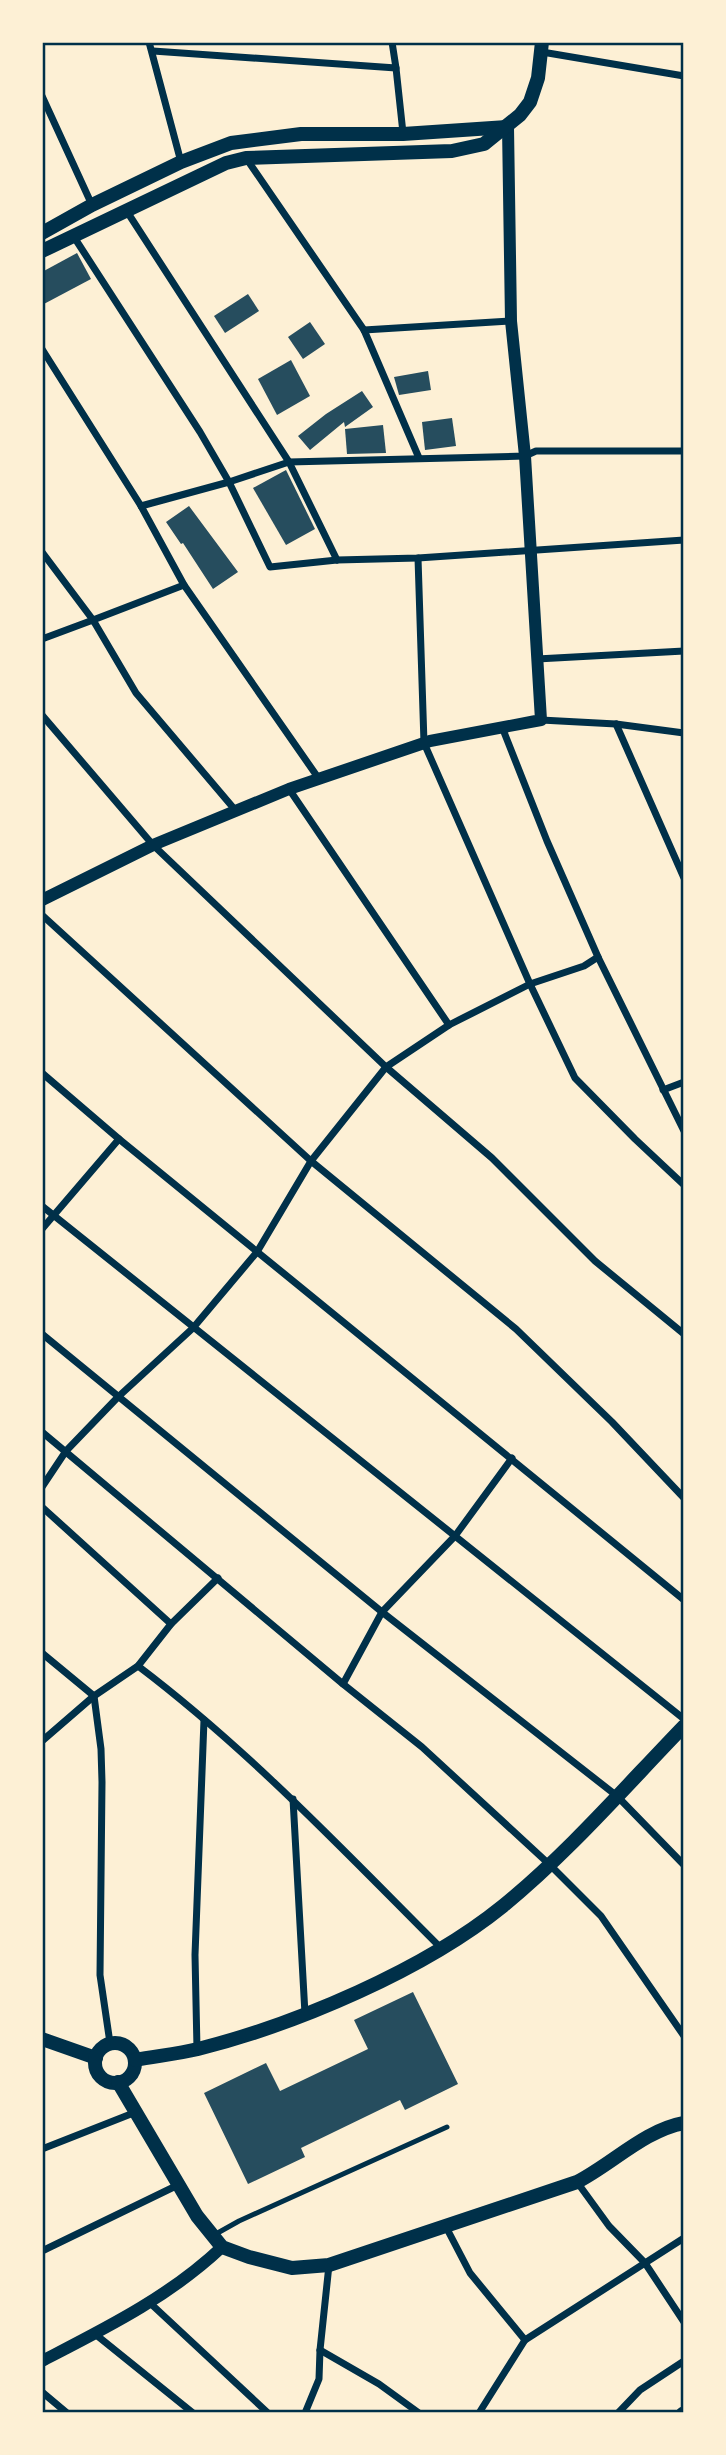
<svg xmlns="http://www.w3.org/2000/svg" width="726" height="2455" viewBox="0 0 726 2455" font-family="Arial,sans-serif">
  <rect width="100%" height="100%" fill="#fdf0d5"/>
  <g fill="#264d5e">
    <polygon points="77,253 91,279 42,305 42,272"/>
    <polygon points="248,294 259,311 225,333 214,316"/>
    <polygon points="310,322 325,344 303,359 288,337"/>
    <polygon points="291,360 310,396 277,415 258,379"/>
    <polygon points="428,371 431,390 399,395 394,377"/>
    <polygon points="362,391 373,407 345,427 344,422 310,450 298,436 326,414"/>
    <polygon points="452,418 456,446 425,450 422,422"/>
    <polygon points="383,425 386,453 347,454 345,429"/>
    <polygon points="286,470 315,529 286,545 253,488"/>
    <polygon points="189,506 238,572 213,589 183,543 181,544 166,522"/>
    <polygon points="413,1992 458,2084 405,2110 400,2100 301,2148 305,2157 248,2184 204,2093 266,2063 280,2091 368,2049 354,2020"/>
  </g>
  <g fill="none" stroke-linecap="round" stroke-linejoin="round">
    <polyline stroke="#003049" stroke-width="5" points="214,2235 239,2221 447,2127"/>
    <g stroke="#003049" stroke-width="7">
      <polyline points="149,42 181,162"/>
      <polyline points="153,51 396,68 392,42"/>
      <polyline points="542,52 684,76"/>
      <polyline points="396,68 403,133"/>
      <polyline points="42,96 92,205"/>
      <polyline points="246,158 364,330 419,458"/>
      <polyline points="126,210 289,462 337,560"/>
      <polyline points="74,237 200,432 229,482 270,567 337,560 418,558 684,540"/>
      <polyline points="364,330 511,321"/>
      <polyline points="42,349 141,506 184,585"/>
      <polyline points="141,506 229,482 289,462 525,456 536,451 684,451"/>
      <polyline points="42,552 93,620 184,585 319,779"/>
      <polyline points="418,558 424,743 530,984 575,1078 635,1139 684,1185"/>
      <polyline points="42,639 93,620 136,693 236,811"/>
      <polyline points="537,659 684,651"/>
      <polyline points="42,715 153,845 386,1067 492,1158 595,1261 684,1334"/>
      <polyline points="541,720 616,724 684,733"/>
      <polyline points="616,724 684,878"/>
      <polyline points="502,727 547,841 598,957 684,1131"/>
      <polyline points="289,789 449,1025"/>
      <polyline points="42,915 311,1161 516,1329 612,1422 684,1498"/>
      <polyline points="42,1073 119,1139 684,1600"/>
      <polyline points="663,1090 684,1082"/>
      <polyline points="42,1206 684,1719"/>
      <polyline points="42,1229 119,1139"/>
      <polyline points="42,1334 382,1612 617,1796 684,1865"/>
      <polyline points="42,1432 343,1684 422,1747 550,1865 601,1916 684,2036"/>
      <polyline points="42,1487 66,1451 118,1397 193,1328 257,1252 311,1161 386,1067 449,1025 530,984 584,966 598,957"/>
      <polyline points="42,1507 171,1624"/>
      <polyline points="42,1653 94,1696 101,1749 102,1782 100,1975 110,2043"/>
      <path d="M138 1666C249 1750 344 1851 442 1949"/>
      <polyline points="343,1684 382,1612 455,1536 512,1458"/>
      <polyline points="42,1741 94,1696 138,1666 171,1624 218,1578"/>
      <polyline points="293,1799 305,2014"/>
      <polyline points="197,2049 195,1955 204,1720"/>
      <polyline points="42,2149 136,2112"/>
      <polyline points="577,2182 609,2226 645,2263 684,2322"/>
      <polyline points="445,2225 470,2273 525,2340"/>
      <polyline points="42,2251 178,2185"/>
      <polyline points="150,2303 268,2413"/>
      <polyline points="95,2334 193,2413"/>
      <polyline points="320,2350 379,2384 419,2413"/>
      <polyline points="42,2392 67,2413"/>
      <polyline points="305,2413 319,2379 320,2350 329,2265"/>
      <polyline points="479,2413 525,2340 684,2238"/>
      <polyline points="618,2413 640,2390 684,2361"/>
    </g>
    <g stroke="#003049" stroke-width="12">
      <polyline points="42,900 153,845 289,789 430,741 541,720 525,456 511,321 508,127"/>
      <path d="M42 2361C106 2328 169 2297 222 2247"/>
      <polyline points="682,2413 684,2412"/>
    </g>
    <g stroke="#003049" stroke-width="14">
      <polyline points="42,233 92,205 181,162 231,143 301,134 403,134 507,127"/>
      <polyline points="42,251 226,163 246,158 452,151 484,144 520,115 530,102 538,78 542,42"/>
      <polyline points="42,2039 96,2058"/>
      <circle cx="115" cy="2063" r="20"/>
      <path d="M135 2060C156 2056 177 2054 198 2049 297 2024 424 1970 503 1906 569 1852 625 1787 684 1726"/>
      <path d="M118 2082 197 2216 222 2247 249 2257 292 2268 329 2265 577 2182C612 2164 645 2130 684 2123"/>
    </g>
  </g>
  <rect width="726" height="2455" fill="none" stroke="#fdf0d5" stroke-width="88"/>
  <rect x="44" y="44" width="638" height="2367" fill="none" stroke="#003049" stroke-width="2.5"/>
</svg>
